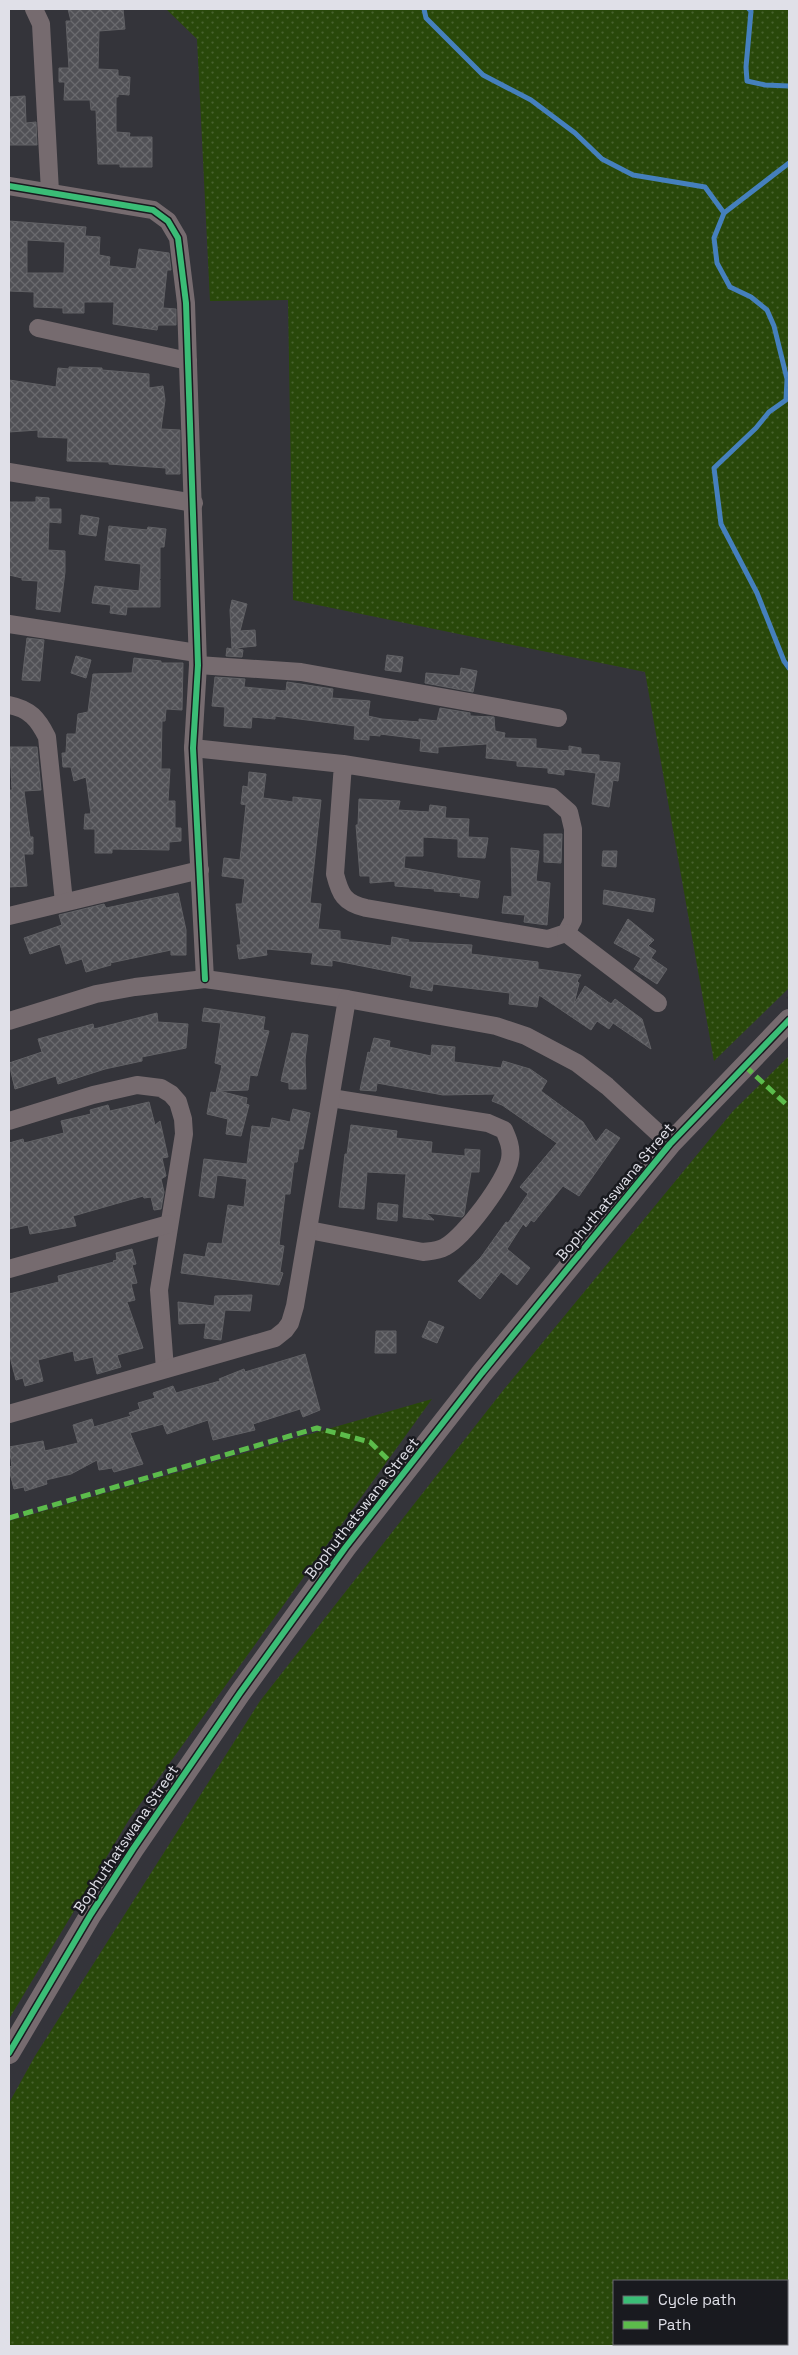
<svg xmlns="http://www.w3.org/2000/svg" width="798" height="2355" viewBox="0 0 798 2355" font-family="'Space Grotesk',sans-serif">
  <defs>
    <pattern id="grass-dots" width="8" height="8" patternUnits="userSpaceOnUse" patternTransform="scale(1.25)"><rect width="8" height="8" fill="#29480a"/><path d="M2 2h.1M6 6h.1" fill="none" stroke="#48622e" stroke-width="1.8" stroke-linecap="round"/></pattern>
    <pattern id="building-cross-hatch" width="8" height="8" patternUnits="userSpaceOnUse" patternTransform="scale(1.25)"><rect width="8" height="8" fill="#515156"/><path d="M0 0l8 8M0 8l8-8" fill="none" stroke="#6a6a6e"/></pattern>
  </defs>
  <rect width="100%" height="100%" fill="#34343a"/>
  <g fill="url(#grass-dots)" fill-rule="evenodd">
    <polygon points="166,9 789,9 789,988 714,1061 645,672 293,600 288,300 210,301 197,39"/>
    <path d="M789 1056V2346H9V2103L35 2056 260 1701 501 1393 733 1111ZM614 2281H787V2344H614Z"/>
    <polygon points="432,1399 130,1818 9,2019 9,1521"/>
  </g>
  <g fill="none" stroke-linecap="round" stroke-linejoin="round">
    <g stroke="#4580bd" stroke-width="5">
      <polyline points="424,9 426,18 483,75 531,100 575,133 602,159 633,175 705,187 724,213 714,238 717,263 730,287 751,297 767,310 774,326 787,379 786,400 769,412 756,428 714,468 721,524 757,593 784,661 789,668"/>
      <polyline points="749,9 751,11 746,67 747,81 765,85 789,86"/>
      <polyline points="724,213 789,163"/>
    </g>
  </g>
  <g fill="url(#building-cross-hatch)" stroke="#616165" fill-rule="evenodd">
    <polygon points="68,9 123,9 125,29 99,31 98,69 118,70 118,76 130,77 129,95 118,94 118,97 116,97 116,132 130,133 129,137 152,137 152,167 120,167 120,164 98,164 96,110 91,110 90,100 64,100 65,82 59,82 59,68 69,68 66,21 71,21"/>
    <polygon points="25,96 26,123 36,122 37,145 9,145 9,97"/>
    <path d="M9 221 86 227 85 236 100 237 99 255 110 257 109 266 136 269 139 249 169 253 171 270H167L163 308 176 309V325H158L157 330 113 324 114 302H84V313H63V308L34 307V292L9 291ZM27 240 65 242 64 273H27Z"/>
    <polygon points="69,367 102,368 102,370 149,374 149,388 163,386 165,400 161,429 180,430 180,474 166,474 166,468 109,464 109,462 67,461 68,438 38,437 38,430 9,432 9,380 56,387 58,368 69,369"/>
    <polygon points="36,497 49,498 49,509 61,509 61,523 49,522 48,550 65,551 65,572 60,612 36,609 38,581 22,580 22,578 9,575 9,502 36,502"/>
    <polygon points="81,515 99,518 96,536 79,534"/>
    <polygon points="109,526 147,530 148,527 166,529 164,547 160,547 160,579 158,579 160,580 160,607 127,607 126,615 110,613 111,605 92,603 95,586 139,591 141,564 105,560"/>
    <polygon points="232,600 247,604 240,631 255,630 256,646 235,648 243,650 242,657 226,656 227,648 232,649 230,610"/>
    <polygon points="27,638 44,640 40,681 22,680"/>
    <polygon points="387,655 403,657 401,672 385,670"/>
    <polygon points="76,656 91,660 86,678 71,673"/>
    <polygon points="134,658 161,661 161,663 183,663 182,710 166,709 165,721 162,721 161,769 170,769 168,801 175,801 175,828 181,828 181,841 169,842 169,850 112,849 112,853 95,853 95,829 84,829 85,814 91,814 86,777 74,781 71,767 63,767 62,753 66,753 67,734 76,734 78,714 88,712 93,674 132,673"/>
    <polygon points="461,668 477,671 473,692 425,683 426,673 460,676"/>
    <polygon points="215,677 245,679 244,687 286,691 287,682 333,689 332,698 370,701 368,716 382,719 419,722 419,719 437,721 440,708 470,713 470,716 494,717 495,731 505,733 504,738 536,739 536,748 569,751 569,746 581,748 581,754 599,755 599,761 620,763 618,781 613,780 609,807 592,804 596,773 564,769 564,775 548,773 548,768 517,766 517,761 486,758 487,744 438,747 438,753 420,751 421,739 380,734 380,736 369,735 369,740 354,739 355,726 275,716 275,719 252,717 251,728 224,726 225,707 212,706"/>
    <polygon points="10,747 37,747 41,790 24,791 30,837 33,837 33,854 24,854 27,886 9,887 9,790 12,790"/>
    <polygon points="249,772 266,774 263,798 293,802 293,797 321,800 310,903 321,904 318,929 340,931 340,939 391,946 392,937 409,940 408,942 472,945 471,954 538,962 538,969 581,975 577,981 579,983 574,1004 585,986 611,1004 615,999 642,1019 651,1049 613,1023 609,1029 597,1021 591,1030 539,995 537,1007 509,1004 510,993 433,984 432,991 410,987 412,976 332,960 332,966 311,964 313,953 266,949 267,955 239,959 237,945 241,945 236,904 242,904 245,879 222,876 224,858 240,860 246,805 241,804 243,786 248,787"/>
    <polygon points="359,799 400,801 398,810 429,812 430,805 446,807 445,818 469,819 468,837 488,838 485,858 458,857 458,839 423,837 423,856 405,856 404,868 480,881 478,898 460,896 461,893 434,891 435,889 395,886 395,881 370,883 370,876 360,876 356,825 358,825"/>
    <polygon points="544,834 562,834 561,863 544,862"/>
    <polygon points="511,848 539,851 536,881 550,883 547,925 524,922 525,915 502,913 504,896 512,897"/>
    <polygon points="603,851 617,851 616,867 602,866"/>
    <polygon points="604,890 655,899 653,912 603,904"/>
    <polygon points="178,893 186,930 186,955 171,955 171,950 110,963 111,965 86,972 82,959 66,964 60,944 30,954 24,938 62,925 59,915 104,904 106,908"/>
    <polygon points="628,919 654,940 648,946 656,951 651,958 667,969 657,984 634,969 641,958 614,943"/>
    <polygon points="204,1008 265,1017 263,1030 269,1031 257,1076 250,1075 248,1090 219,1091 247,1098 246,1104 249,1105 241,1136 226,1134 228,1119 207,1114 211,1092 216,1093 222,1065 215,1063 221,1023 202,1021"/>
    <polygon points="157,1013 158,1022 188,1024 186,1048 142,1057 142,1061 105,1069 58,1084 56,1076 15,1089 9,1063 42,1052 38,1039 93,1024 94,1029"/>
    <polygon points="292,1033 308,1035 305,1060 306,1089 289,1089 289,1083 281,1081"/>
    <polygon points="374,1038 390,1041 389,1047 431,1056 432,1045 455,1047 454,1062 501,1068 503,1061 530,1069 547,1081 541,1091 583,1122 596,1142 606,1129 620,1138 579,1196 563,1186 534,1222 531,1220 526,1227 523,1224 507,1249 530,1268 517,1285 501,1272 480,1299 458,1281 481,1257 506,1222 508,1223 528,1194 520,1187 557,1143 502,1105 492,1101 495,1094 443,1095 377,1083 376,1091 360,1090 368,1052 370,1053"/>
    <polygon points="149,1102 155,1125 160,1121 168,1157 162,1158 166,1176 161,1179 164,1192 161,1209 154,1210 151,1197 144,1198 143,1196 73,1216 76,1226 30,1234 28,1225 9,1229 9,1143 23,1139 24,1143 64,1133 61,1121 91,1114 90,1110 108,1105 110,1111"/>
    <polygon points="293,1109 310,1113 303,1149 299,1149 297,1162 294,1162 290,1194 285,1194 279,1245 284,1246 280,1272 283,1273 279,1285 181,1273 184,1254 205,1257 208,1243 222,1244 228,1205 244,1207 247,1179 217,1175 214,1198 199,1196 204,1159 247,1164 252,1126 270,1128 272,1118 290,1122"/>
    <polygon points="351,1125 397,1131 396,1138 432,1142 431,1153 465,1156 465,1149 480,1150 479,1172 471,1172 464,1215 462,1217 426,1213 434,1220 403,1217 406,1174 367,1172 364,1209 339,1207 345,1154 347,1154"/>
    <polygon points="378,1203 398,1205 397,1221 377,1219"/>
    <polygon points="132,1249 136,1264 132,1265 137,1283 131,1284 135,1300 127,1302 143,1348 117,1355 121,1367 97,1374 93,1357 75,1361 73,1351 38,1360 43,1381 25,1386 23,1378 16,1380 9,1353 9,1294 59,1282 58,1276 114,1262 113,1261 117,1260 116,1253"/>
    <polygon points="252,1295 250,1311 225,1310 221,1340 204,1338 206,1323 179,1324 178,1302 214,1306 215,1296"/>
    <polygon points="429,1321 444,1327 437,1343 422,1337"/>
    <polygon points="376,1331 396,1331 396,1353 375,1353"/>
    <polygon points="305,1354 320,1410 303,1417 300,1409 253,1424 255,1430 213,1440 208,1420 167,1434 163,1424 130,1433 143,1464 114,1472 112,1468 99,1470 97,1460 71,1474 46,1480 47,1484 25,1491 24,1487 14,1489 9,1469 9,1467 12,1466 9,1447 43,1441 45,1451 78,1443 73,1425 92,1419 94,1427 131,1416 129,1413 140,1409 138,1403 155,1398 153,1393 173,1386 176,1393 220,1381 219,1379 244,1369 245,1372"/>
  </g>
  <g fill="none" stroke-linecap="round" stroke-linejoin="round">
    <g stroke="#766b6f" stroke-width="18">
      <polyline points="34,9 41,24 50,192"/>
      <polyline points="9,186 153,210 168,221 178,238 186,303 198,665 193,748 205,979"/>
      <polyline points="38,328 188,361"/>
      <polyline points="9,472 194,503"/>
      <polyline points="9,624 197,653"/>
      <polyline points="198,665 301,672 558,718"/>
      <path d="M9 705C30 709 38 719 47 737L64 902"/>
      <path d="M193 748 343 764 552 797 569 812 573 829V920L566 933 548 939 366 908C344 903 340 894 335 874L343 764"/>
      <polyline points="9,916 200,870"/>
      <polyline points="566,933 658,1003"/>
      <polyline points="9,1021 96,994 135,987 205,979 347,999 496,1026 526,1036 577,1063 607,1086 670,1144"/>
      <polyline points="9,1121 93,1095 137,1085 161,1088 171,1094 178,1102 183,1119 184,1134 159,1290 165,1369"/>
      <path d="M309 1230 423 1252C431 1251 438 1251 445 1247 464 1237 507 1180 510 1159 512 1148 508 1139 504 1130L488 1123 331 1098"/>
      <polyline points="9,1269 169,1224"/>
      <polyline points="9,1414 275,1338 285,1330 290,1323 295,1306 347,999"/>
    </g>
    <polyline stroke="#766b6f" stroke-width="22" points="9,2053 91,1914 133,1849 240,1693 345,1548 482,1373 670,1144 789,1020"/>
    <g stroke="#5cbc4b" stroke-width="5" stroke-dasharray="10 5" stroke-linecap="butt">
      <polyline points="745,1066 789,1107"/>
      <polyline points="9,1518 317,1428 370,1442 404,1475"/>
    </g>
    <defs>
      <g id="cycleway">
        <polyline points="9,186 153,210 168,221 178,238 186,303 198,665 193,748 205,979"/>
        <polyline points="9,2053 91,1914 133,1849 240,1693 345,1548 482,1373 670,1144 789,1020"/>
      </g>
    </defs>
    <use href="#cycleway" stroke="#191a1f" stroke-width="9"/>
    <use href="#cycleway" stroke="#3abd76" stroke-width="6"/>
  </g>
  <g text-anchor="middle" stroke-width="5" stroke-linejoin="round" paint-order="stroke">
    <g font-size="15" fill="#e0e0e8" stroke="#191a1f">
      <text transform="translate(615 1192) rotate(-50)" y="5">Bophuthatswana Street</text>
      <text transform="translate(362 1508) rotate(-52)" y="5">Bophuthatswana Street</text>
      <text transform="translate(126 1839) rotate(-56)" y="5">Bophuthatswana Street</text>
    </g>
  </g>
  <rect width="798" height="2355" fill="none" stroke="#e0e0e8" stroke-width="20"/>
  <rect x="613" y="2280" width="175" height="65" fill="#191a1f" stroke="#69696f"/>
  <rect x="623" y="2296" width="25" height="8" fill="#3abd76" stroke="#69696f"/>
  <text x="658" y="2305" font-size="15" fill="#e0e0e8">Cycle path</text>
  <rect x="623" y="2321" width="25" height="8" fill="#5cbc4b" stroke="#69696f"/>
  <text x="658" y="2330" font-size="15" fill="#e0e0e8">Path</text>
</svg>
